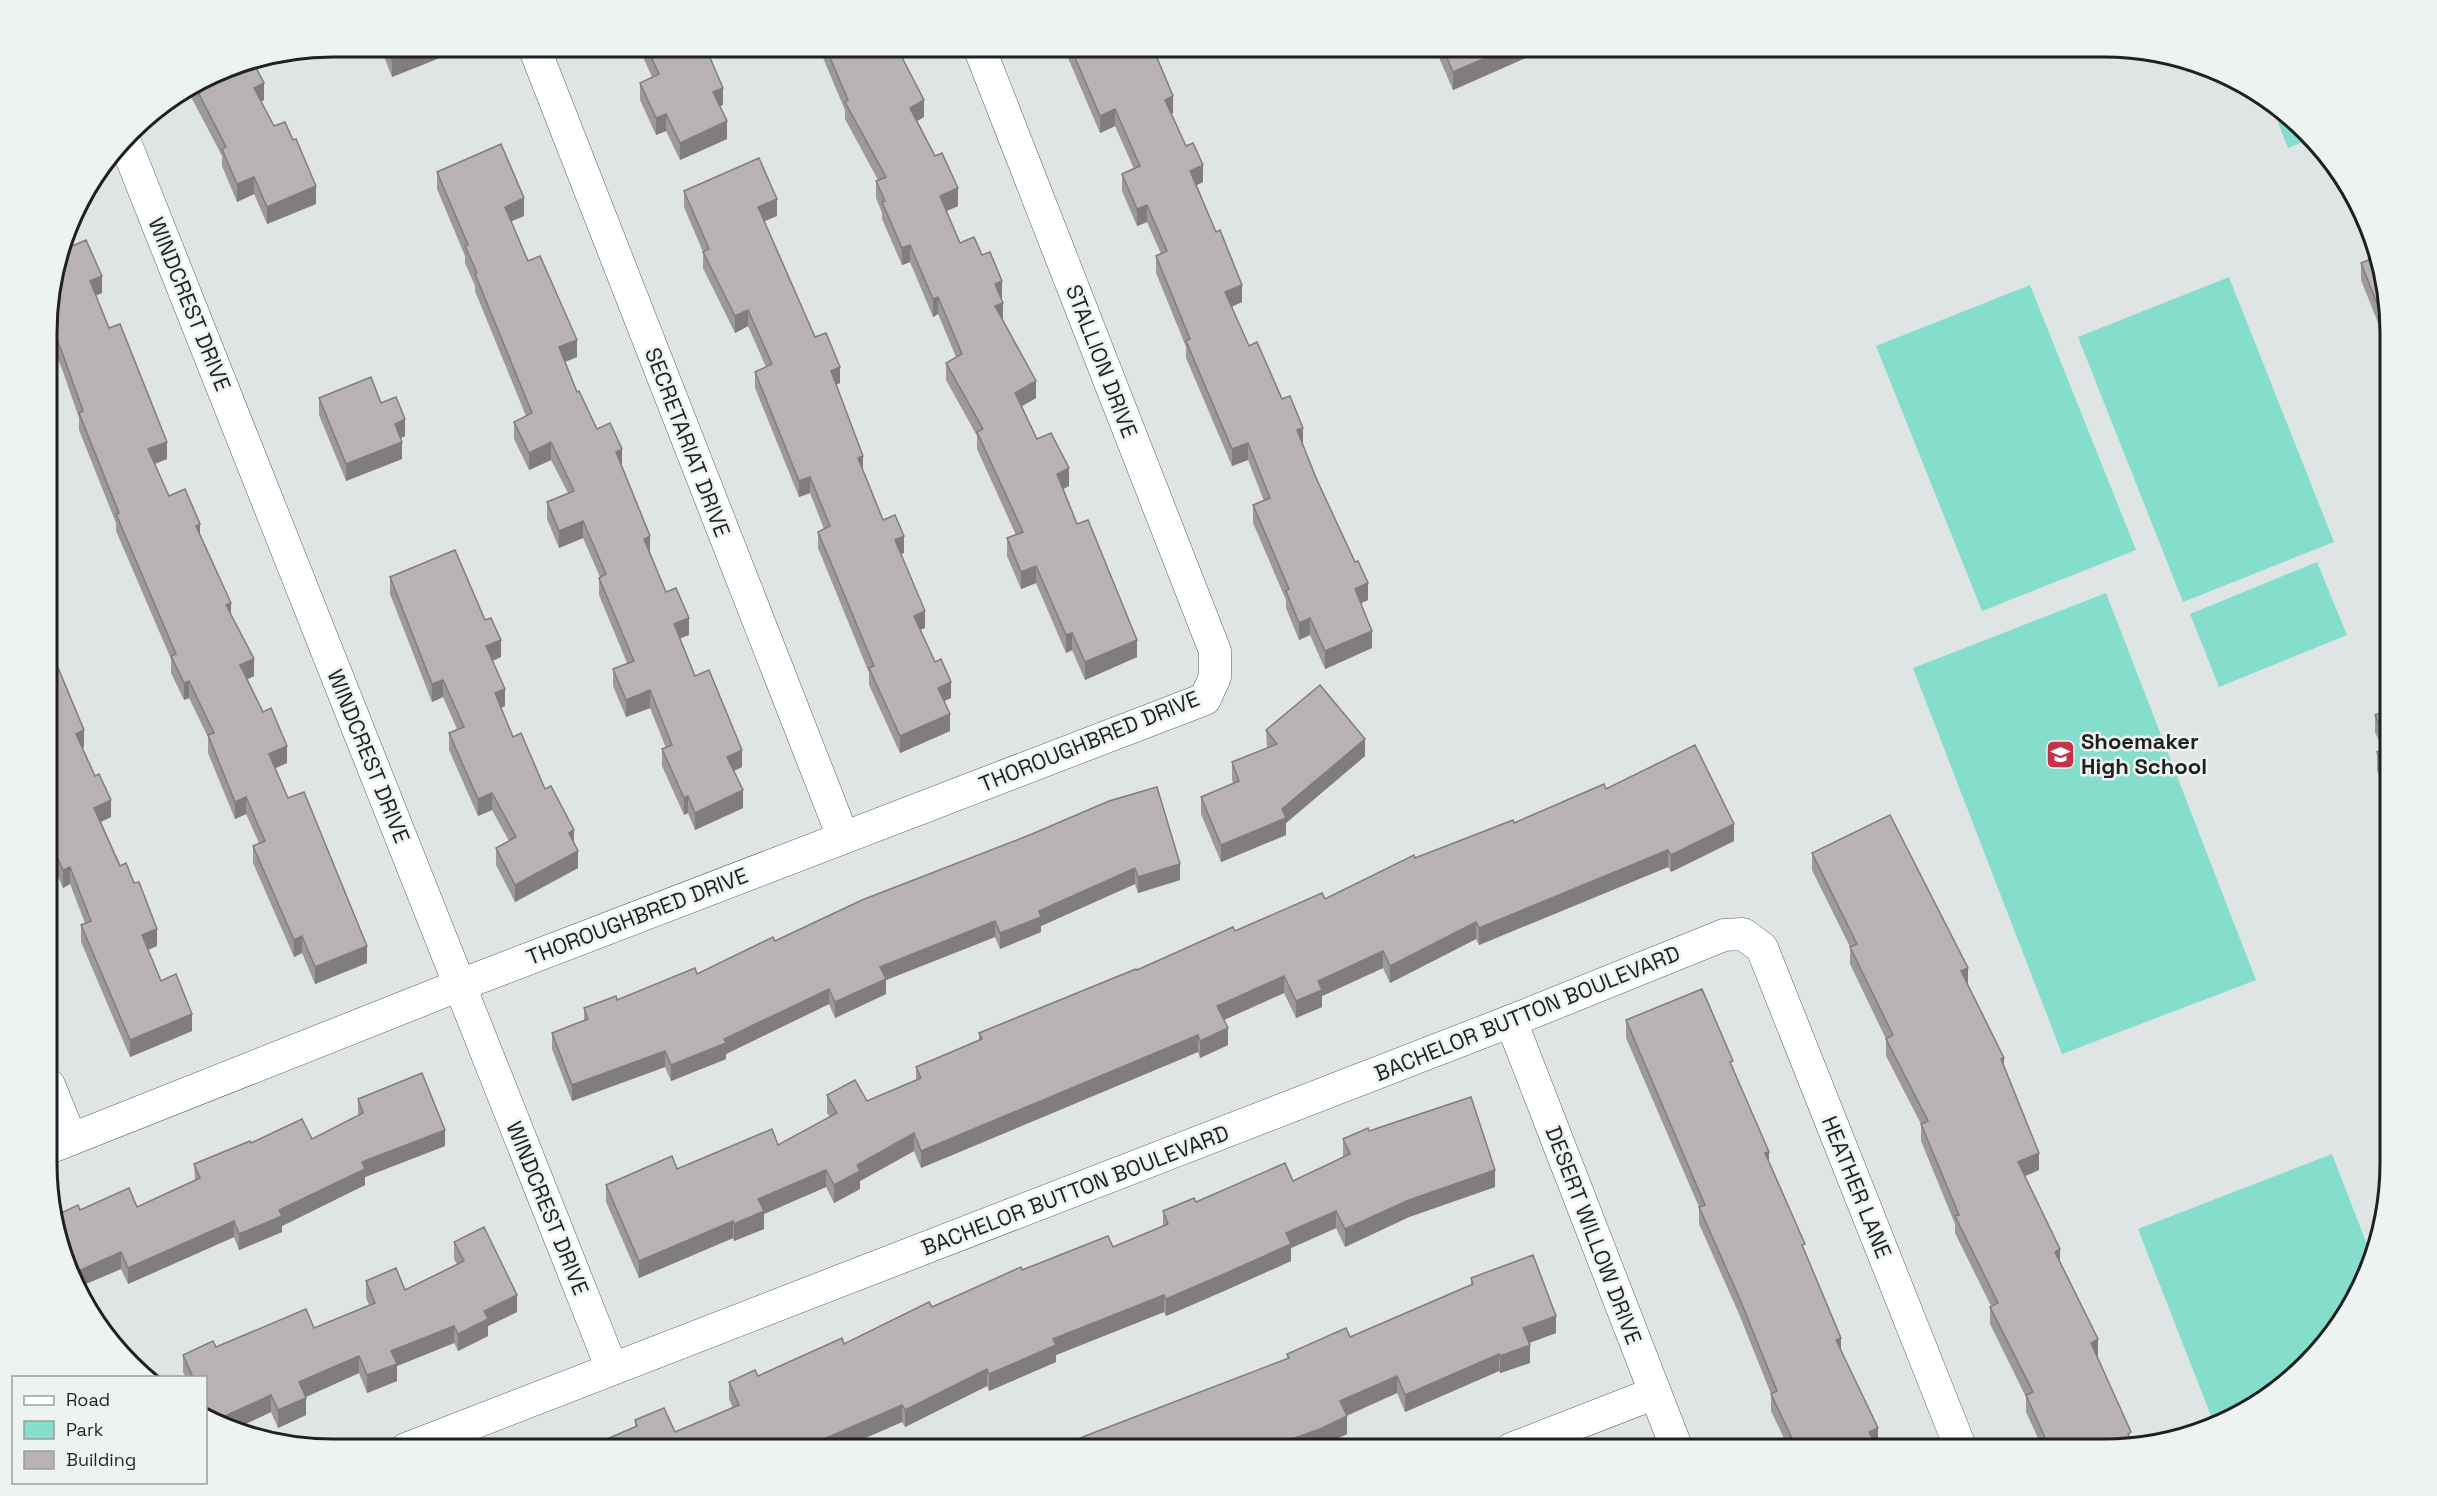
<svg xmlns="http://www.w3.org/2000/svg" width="2437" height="1496" viewBox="0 0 2437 1496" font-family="'Space Grotesk',sans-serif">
  <rect width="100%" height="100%" fill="#dfe5e4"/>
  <g fill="#85decc">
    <polygon points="2270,102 2306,141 2288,148"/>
    <polygon points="2229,277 2334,542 2183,602 2078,337"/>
    <polygon points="2030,285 2136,550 1982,611 1876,346"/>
    <polygon points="2317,562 2347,635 2219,687 2190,614"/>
    <polygon points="2106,593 2256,980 2062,1054 1913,668"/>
    <polygon points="2332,1154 2373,1260 2342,1322 2247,1411 2213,1421 2138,1229"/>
  </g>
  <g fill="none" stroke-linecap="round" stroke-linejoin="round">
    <defs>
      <g id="minor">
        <polyline points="534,47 843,837"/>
        <polyline points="125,142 612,1369"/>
        <polyline points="1511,1021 1677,1449"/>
        <polyline points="49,1085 71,1139"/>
        <polyline points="49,1148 460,985 1205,699 1215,677 1215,651 979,47"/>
        <polyline points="406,1449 1511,1021 1724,935 1743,934 1762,948 1961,1449"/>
        <polyline points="1511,1449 1655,1393"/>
      </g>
    </defs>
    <use href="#minor" stroke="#595e5d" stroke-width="33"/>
    <use href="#minor" stroke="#fff" stroke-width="32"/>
  </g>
  <g fill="#9e9999">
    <polygon points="380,46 457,46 457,51 392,77"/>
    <polygon points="638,46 705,46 723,105 720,106 727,139 680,160 666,131 656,135 640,100 640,83 652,77"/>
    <polygon points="818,46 899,46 899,53 924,117 917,121 958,206 946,211 960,243 1002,298 1001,298 1003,320 1036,398 1022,406 1037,439 1069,486 1063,489 1077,524 1137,657 1085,680 1072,650 1066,653 1036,583 1021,589 1007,556 1007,538 1016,535 977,449 977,436 946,380 946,363 956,357 938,314 933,317 910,262 902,265 882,219 882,213 876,198 876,181 878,180 845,119 845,110"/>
    <polygon points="1063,46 1152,46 1173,113 1171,114 1203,182 1197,185 1242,302 1232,307 1249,346 1282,399 1303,445 1368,600 1361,603 1372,648 1325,669 1310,635 1299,640 1286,608 1286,600 1253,523 1253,505 1264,501 1248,460 1232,466 1186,358 1186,347 1156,273 1156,256 1161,254 1147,222 1137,226 1122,191 1122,174 1134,169 1115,126 1100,133"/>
    <polygon points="1434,46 1563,46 1540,56 1539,52 1453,90"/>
    <polygon points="224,68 264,100 261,101 316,204 267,224 254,194 237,202 222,166 222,156 188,91"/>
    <polygon points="437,172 524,216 511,221 528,261 577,357 565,362 577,392 597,429 622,466 650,553 666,592 689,635 680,638 695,676 742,767 734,771 743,808 695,830 688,813 684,815 662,766 662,749 666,748 650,708 626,717 613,686 613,669 627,663 599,595 599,578 600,577 583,538 559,548 547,519 547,502 568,493 551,460 529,470 514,439 514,422 526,416 475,291 475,286 465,263 465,256 437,189"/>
    <polygon points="684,191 777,216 764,221 815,337 840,383 836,385 863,471 883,520 904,553 901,554 925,628 920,630 951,698 944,701 950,731 900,753 869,685 869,673 818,548 818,532 824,529 810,493 799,497 755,388 755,372 766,367 748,326 735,333 703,268 703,252 684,207"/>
    <polygon points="72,246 102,293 96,295 109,328 167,459 155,464 169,496 200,535 231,613 254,676 247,679 287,763 275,768 288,798 367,963 315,984 302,953 294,957 253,863 253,846 259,843 246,814 235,819 208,753 208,737 189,698 184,700 171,673 171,659 116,531 116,523 79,430 79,418 62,369 49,338 49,296"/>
    <polygon points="2361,263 2390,315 2390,353 2361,280"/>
    <polygon points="319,398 381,403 405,436 401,438 402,459 346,481 319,415"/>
    <polygon points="390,577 485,620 501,657 493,661 505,706 501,708 513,737 545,789 574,844 578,868 515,902 496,865 496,848 509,841 492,810 478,816 449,750 449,733 457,729 443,697 432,702 390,594"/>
    <polygon points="49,617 55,650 51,652 84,747 82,748 111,817 101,822 157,946 148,950 161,981 192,1031 130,1057 81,942 81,925 85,923 70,884 63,888 49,856"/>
    <polygon points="2390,709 2390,802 2377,770 2377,752 2383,750 2375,732 2375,715"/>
    <polygon points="1266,730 1365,756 1286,823 1286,835 1221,862 1201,814 1201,797 1233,784 1232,779 1232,762 1267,748"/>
    <polygon points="1606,789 1734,841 1671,872 1668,867 1479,945 1476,939 1390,983 1383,968 1322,996 1322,1007 1296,1018 1284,993 1224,1020 1228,1045 1200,1058 1198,1052 921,1168 914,1151 860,1181 860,1189 834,1203 826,1187 764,1214 764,1229 734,1241 733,1238 639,1278 606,1202 606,1185 778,1145 830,1117 827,1113 827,1095 867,1101 916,1080 916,1067 979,1040 979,1033 1235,931 1325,899 1415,858"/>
    <polygon points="1032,834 1180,880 1138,893 1135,884 1041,926 1041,932 1000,949 995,937 886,980 886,994 835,1018 829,1004 726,1054 726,1059 671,1081 665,1067 572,1101 552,1049 552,1033 584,1021 584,1008 617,1000 697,974"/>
    <polygon points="1812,853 1968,985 2004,1068 2039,1170 2025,1176 2098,1356 2097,1357 2122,1449 2043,1449 2026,1412 2026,1397 1990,1324 1990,1307 1991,1306 1955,1233 1955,1224 1921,1141 1921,1124 1886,1056 1886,1039 1850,964 1850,947 1812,870"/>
    <polygon points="1626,1020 1733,1068 1769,1163 1805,1252 1841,1350 1878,1445 1877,1446 1878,1449 1789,1449 1771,1411 1771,1394 1739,1314 1699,1224 1699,1207 1626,1038"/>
    <polygon points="358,1099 445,1146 365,1177 365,1185 282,1226 282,1232 239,1250 234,1237 128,1284 121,1269 81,1286 55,1216 80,1210 137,1207 195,1181 194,1164 251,1143 312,1139 358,1116"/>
    <polygon points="1369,1131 1495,1187 1409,1217 1345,1247 1336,1228 1291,1248 1291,1261 1224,1291 1166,1316 1164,1312 1056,1355 1056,1362 989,1391 987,1386 905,1427 902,1422 840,1449 584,1449 635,1427 635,1420 675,1432 733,1408 729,1399 729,1382 758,1376 844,1344 932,1307 1022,1270 1113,1247 1163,1226 1163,1211 1196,1202 1293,1181 1343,1157 1343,1139"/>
    <polygon points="454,1242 517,1312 488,1326 488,1336 458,1351 454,1343 397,1366 397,1381 367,1393 359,1373 306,1397 306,1415 278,1428 271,1412 235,1429 206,1415 183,1372 183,1355 216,1347 314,1328 369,1305 366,1298 366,1281 405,1290 457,1264 454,1259"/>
    <polygon points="1471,1278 1556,1333 1529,1343 1530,1363 1500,1373 1499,1371 1405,1412 1397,1393 1347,1416 1347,1434 1320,1446 1287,1359 1287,1354 1350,1337 1471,1285"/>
  </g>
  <g fill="#817d7d">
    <polygon points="425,46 457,46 457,51 392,77 392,60"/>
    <polygon points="1513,46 1539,46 1539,52 1453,90 1453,72"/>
    <polygon points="1540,46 1563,46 1540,56"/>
    <polygon points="264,83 264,100 254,105 254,88"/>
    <polygon points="723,88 723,105 713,109 713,92"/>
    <polygon points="1173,96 1173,113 1165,117 1165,100"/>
    <polygon points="924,100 924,117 910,125 910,108"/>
    <polygon points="1115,109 1115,126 1100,133 1100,116"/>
    <polygon points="666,114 666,131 656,135 656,118"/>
    <polygon points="727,121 727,139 680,160 680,143"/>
    <polygon points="1203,165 1203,182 1190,188 1190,171"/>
    <polygon points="254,177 254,194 237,202 237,184"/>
    <polygon points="316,186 316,204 267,224 267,207"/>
    <polygon points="958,188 958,206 940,214 940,196"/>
    <polygon points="524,198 524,216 505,224 505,207"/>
    <polygon points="777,199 777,216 758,224 758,207"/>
    <polygon points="1147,205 1147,222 1137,226 1137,209"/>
    <polygon points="910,245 910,262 902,265 902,248"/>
    <polygon points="102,276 102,293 90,298 90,281"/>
    <polygon points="1002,281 1002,298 995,301 995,284"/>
    <polygon points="1242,285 1242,302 1225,309 1225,292"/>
    <polygon points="938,297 938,314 933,317 933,299"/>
    <polygon points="1003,303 1003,320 995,324 995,306"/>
    <polygon points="748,310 748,326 735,333 735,316"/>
    <polygon points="577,340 577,357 559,364 559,347"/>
    <polygon points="840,367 840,383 831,387 831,371"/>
    <polygon points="1036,381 1036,398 1015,410 1015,393"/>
    <polygon points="405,419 405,436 395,441 395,424"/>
    <polygon points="1303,428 1303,445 1297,430"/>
    <polygon points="167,442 167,459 148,466 148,449"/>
    <polygon points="402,442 402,459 346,481 346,464"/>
    <polygon points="551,442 551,460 529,470 529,453"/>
    <polygon points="1248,443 1248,460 1232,466 1232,449"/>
    <polygon points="622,449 622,466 616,469 616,452"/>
    <polygon points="863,456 863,472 858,458"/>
    <polygon points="1069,468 1069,486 1057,492 1057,474"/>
    <polygon points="810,477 810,493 799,497 799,481"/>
    <polygon points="583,521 583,538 559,548 559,531"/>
    <polygon points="200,524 200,542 196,526"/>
    <polygon points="650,536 650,553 644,539"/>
    <polygon points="904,536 904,553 895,556 895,540"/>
    <polygon points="1036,566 1036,583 1021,589 1021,572"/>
    <polygon points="1368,583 1368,600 1355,606 1355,589"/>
    <polygon points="231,603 231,620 226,605"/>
    <polygon points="925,611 925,628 914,632 914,616"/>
    <polygon points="689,618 689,635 674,641 674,624"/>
    <polygon points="1310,618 1310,635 1299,640 1299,623"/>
    <polygon points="1372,631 1372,648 1325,669 1325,651"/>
    <polygon points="55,633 55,650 49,653 49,636"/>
    <polygon points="1072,633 1072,650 1066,653 1066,635"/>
    <polygon points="501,640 501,657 486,663 486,646"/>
    <polygon points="1137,640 1137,657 1085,680 1085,662"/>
    <polygon points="254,659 254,676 240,683 240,665"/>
    <polygon points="443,680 443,697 432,702 432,684"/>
    <polygon points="189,681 189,698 184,700 184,683"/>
    <polygon points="951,682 951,698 938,704 938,688"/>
    <polygon points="505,689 505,706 495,710 495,693"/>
    <polygon points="650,690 650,708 626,717 626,700"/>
    <polygon points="950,714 950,731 900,753 900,736"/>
    <polygon points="84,730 84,747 76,751 76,734"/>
    <polygon points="1365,739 1365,756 1286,823 1286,835 1221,862 1221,845 1282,809"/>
    <polygon points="287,746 287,763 269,771 269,754"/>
    <polygon points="742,750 742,767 727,774 727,757"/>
    <polygon points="743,790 743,808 695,830 695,813"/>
    <polygon points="492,793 492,810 478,816 478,799"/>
    <polygon points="688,796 688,813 684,815 684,798"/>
    <polygon points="246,797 246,814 235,819 235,802"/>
    <polygon points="111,800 111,817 94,825 94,808"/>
    <polygon points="1734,824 1734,841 1671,872 1671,855"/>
    <polygon points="574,830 574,847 569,833"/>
    <polygon points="1668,850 1668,867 1479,945 1479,928"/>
    <polygon points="578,851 578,868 515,902 515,885"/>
    <polygon points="1180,864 1180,880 1138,893 1138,877"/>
    <polygon points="70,867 70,884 63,888 63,870"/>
    <polygon points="1135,868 1135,884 1041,926 1041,932 1000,949 1000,933 1039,911"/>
    <polygon points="995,921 995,937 886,980 886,994 835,1018 835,1002 880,967"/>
    <polygon points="1476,922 1476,939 1390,983 1390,966"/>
    <polygon points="157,929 157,946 142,952 142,935"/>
    <polygon points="302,936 302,953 294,957 294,940"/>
    <polygon points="367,946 367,963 315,984 315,967"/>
    <polygon points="1383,951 1383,968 1322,996 1322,1007 1296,1018 1296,1001 1318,981"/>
    <polygon points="1968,968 1968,985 1961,988 1961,971"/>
    <polygon points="1284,976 1284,993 1217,1023 1217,1006"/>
    <polygon points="829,989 829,1004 726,1054 726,1059 671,1081 671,1065"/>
    <polygon points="192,1014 192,1031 130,1057 130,1040"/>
    <polygon points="1228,1028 1228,1045 1200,1058 1200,1041"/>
    <polygon points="1198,1035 1198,1052 921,1168 921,1151"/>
    <polygon points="665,1051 665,1067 572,1101 572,1085"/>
    <polygon points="2004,1058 2004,1075 2001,1059"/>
    <polygon points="445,1130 445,1146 365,1177 365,1185 282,1226 282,1232 239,1250 239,1234 362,1162"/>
    <polygon points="914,1133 914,1151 860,1181 860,1189 834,1203 834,1185 857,1165"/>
    <polygon points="1769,1152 1769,1169 1765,1153"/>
    <polygon points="2039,1153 2039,1170 2018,1179 2018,1162"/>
    <polygon points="826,1170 826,1187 764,1214 764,1229 734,1241 734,1224 758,1199"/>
    <polygon points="1495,1170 1495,1187 1409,1217 1345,1247 1345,1229 1409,1200"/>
    <polygon points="1336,1211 1336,1228 1291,1248 1291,1261 1224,1291 1166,1316 1166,1299 1286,1233"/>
    <polygon points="234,1221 234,1237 128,1284 128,1268"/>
    <polygon points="733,1221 733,1238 639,1278 639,1261"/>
    <polygon points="2060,1249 2060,1267 2055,1252"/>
    <polygon points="121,1252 121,1269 81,1286 76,1272"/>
    <polygon points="517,1295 517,1312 488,1326 488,1336 458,1351 458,1334 484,1311"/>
    <polygon points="1164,1295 1164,1312 1056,1355 1056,1362 989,1391 989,1374 1053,1339"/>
    <polygon points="1556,1316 1556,1333 1523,1345 1523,1328"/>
    <polygon points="454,1326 454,1343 397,1366 397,1381 367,1393 367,1375 391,1351"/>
    <polygon points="1841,1338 1841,1356 1836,1340"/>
    <polygon points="2098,1339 2098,1356 2091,1360 2091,1343"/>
    <polygon points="1530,1345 1530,1363 1500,1373 1500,1356"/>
    <polygon points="1499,1354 1499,1371 1405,1412 1405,1395"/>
    <polygon points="359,1356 359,1373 299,1400 299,1382"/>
    <polygon points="987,1369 987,1386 905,1427 905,1410"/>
    <polygon points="1397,1376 1397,1393 1340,1418 1340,1401"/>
    <polygon points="271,1395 271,1412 235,1429 216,1420"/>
    <polygon points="306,1398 306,1415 278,1428 278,1410"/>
    <polygon points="902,1405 902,1422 840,1449 801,1449"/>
    <polygon points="1347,1416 1347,1434 1320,1446 1311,1449 1264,1449"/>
    <polygon points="1878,1428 1878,1445 1870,1449 1869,1432"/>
  </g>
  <g fill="#b8b2b2" stroke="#817d7d" stroke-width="1.5">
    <polygon points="387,46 425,46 392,60"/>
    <polygon points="646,46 705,46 723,88 713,92 727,121 680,143 666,114 656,118 640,83 659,74"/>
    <polygon points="825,46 896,46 924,100 910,108 935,156 942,153 958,188 940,196 960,243 974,237 982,255 990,252 1002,281 995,284 1003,303 995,306 1036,381 1015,393 1037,439 1051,433 1069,468 1057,474 1077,524 1088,520 1137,640 1085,662 1072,633 1066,635 1036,566 1021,572 1007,538 1023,532 977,432 983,429 946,363 962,354 938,297 933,299 910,245 902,248 882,202 885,201 876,181 886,177 845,102 848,100"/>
    <polygon points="1070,46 1152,46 1173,96 1165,100 1186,146 1193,143 1203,165 1190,171 1216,232 1220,230 1242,285 1225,292 1249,346 1257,342 1282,399 1290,396 1303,428 1297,430 1316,478 1355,562 1358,561 1368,583 1355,589 1372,631 1325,651 1310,618 1299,623 1286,591 1289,589 1253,505 1270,498 1248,443 1232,449 1186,341 1190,339 1156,256 1167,251 1147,205 1137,209 1122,174 1140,166 1115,109 1100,116"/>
    <polygon points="1442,46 1513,46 1453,72"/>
    <polygon points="253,62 264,83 254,88 274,126 285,122 293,140 296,139 316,186 267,207 254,177 237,184 222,149 226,147 195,86 224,68"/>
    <polygon points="501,144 524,198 505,207 528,261 540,256 577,340 559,347 577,392 579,391 597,429 610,423 622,449 616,452 650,536 644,539 666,592 676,588 689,618 674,624 695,676 709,670 742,750 727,757 743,790 695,813 688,796 684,798 662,749 672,745 650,690 626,700 613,669 634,661 599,578 606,574 583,521 559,531 547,502 574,491 551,442 529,453 514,422 532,413 475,274 477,273 465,246 468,245 437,172"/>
    <polygon points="759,158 777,199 758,207 815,337 826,333 840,367 831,371 863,456 858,458 883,520 895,515 904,536 895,540 925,611 914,616 935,662 941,659 951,682 938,688 950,714 900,736 869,668 874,666 818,532 830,526 810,477 799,481 755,372 772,364 748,310 735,316 703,252 709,249 684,191"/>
    <polygon points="68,234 72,246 86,240 102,276 90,281 109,328 120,324 167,442 148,449 169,496 185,489 200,524 196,526 231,603 226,605 254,659 240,665 263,712 271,708 287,746 269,754 288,798 304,792 367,946 315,967 302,936 294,940 253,846 265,841 246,797 235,802 208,735 214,733 189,681 184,683 171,656 176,654 116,514 119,513 79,413 83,411 62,352 49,321 49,296"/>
    <polygon points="2373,258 2390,315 2390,336 2361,263"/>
    <polygon points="371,377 381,403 396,397 405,419 395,424 402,442 346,464 319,398"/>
    <polygon points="455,550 485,620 491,618 501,640 486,646 505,689 495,693 513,737 521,733 545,789 551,786 574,830 569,833 578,851 515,885 496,848 516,837 492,793 478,799 449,733 464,727 443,680 432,684 390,577"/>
    <polygon points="49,617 55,633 49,636"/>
    <polygon points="49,646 84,730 76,734 95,776 99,774 111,800 94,808 120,866 126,863 134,883 139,882 157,929 142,935 161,981 176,974 192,1014 130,1040 81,925 91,921 70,867 63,870 49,839"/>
    <polygon points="1320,685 1365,739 1282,809 1286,818 1221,845 1201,797 1239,781 1232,762 1277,744 1266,730"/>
    <polygon points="2390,709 2390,784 2377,752 2389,747 2375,715"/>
    <polygon points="1695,745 1734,824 1671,855 1668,850 1479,928 1476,922 1390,966 1383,951 1318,981 1322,990 1296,1001 1284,976 1217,1006 1228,1028 1200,1041 1198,1035 921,1151 914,1133 857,1165 860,1171 834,1185 826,1170 758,1199 764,1211 734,1224 733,1221 639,1261 606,1185 672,1156 677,1169 772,1129 778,1145 837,1113 827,1095 855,1080 867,1101 921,1078 916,1067 982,1039 979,1033 1136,969 1137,970 1233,927 1235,931 1322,893 1325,899 1414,855 1415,858 1513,820 1514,823 1604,784 1606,789"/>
    <polygon points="1157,787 1180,864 1138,877 1135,868 1039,911 1041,917 1000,933 995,921 880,967 886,979 835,1002 829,989 724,1039 726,1043 671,1065 665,1051 572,1085 552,1033 588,1019 584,1008 616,996 617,1000 695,968 697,974 773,937 775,941 862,900 1032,834 1109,801"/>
    <polygon points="1890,815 1968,968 1961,971 2004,1058 2001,1059 2039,1153 2018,1162 2060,1249 2055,1252 2098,1339 2091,1343 2131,1432 2128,1434 2134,1445 2122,1449 2050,1449 2026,1395 2033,1392 1990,1307 1998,1303 1955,1216 1959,1215 1921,1124 1928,1121 1886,1039 1893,1035 1850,947 1857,944 1812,853"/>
    <polygon points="1702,989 1733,1061 1730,1062 1769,1152 1765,1153 1805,1244 1802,1245 1841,1338 1836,1340 1878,1428 1869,1432 1878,1449 1797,1449 1771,1394 1777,1391 1739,1297 1699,1207 1705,1205 1626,1020"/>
    <polygon points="422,1073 445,1130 362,1162 365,1169 279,1210 282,1216 239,1234 234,1221 128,1268 121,1252 76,1272 55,1216 78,1205 80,1210 129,1188 137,1207 200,1178 194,1164 250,1141 251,1143 302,1119 312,1139 363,1113 358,1099"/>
    <polygon points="1471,1097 1495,1170 1409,1200 1345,1229 1336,1211 1286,1233 1291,1244 1224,1274 1166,1299 1164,1295 1053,1339 1056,1345 989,1374 987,1369 905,1410 902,1405 801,1449 584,1449 637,1426 635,1420 664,1408 675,1432 739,1405 729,1382 755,1370 758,1376 842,1338 844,1344 929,1302 932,1307 1021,1267 1022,1270 1108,1236 1113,1247 1168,1224 1163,1211 1194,1198 1196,1202 1285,1163 1293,1181 1350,1154 1343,1139 1368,1128 1369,1131"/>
    <polygon points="484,1227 517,1295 484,1311 488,1319 458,1334 454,1326 391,1351 397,1364 367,1375 359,1356 299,1382 306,1398 278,1410 271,1395 216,1420 206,1415 206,1377 185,1377 192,1375 183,1355 213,1341 216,1347 306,1309 314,1328 375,1303 366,1281 396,1268 405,1290 464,1261 454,1242"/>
    <polygon points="1533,1255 1556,1316 1523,1328 1530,1345 1500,1356 1499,1354 1405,1395 1397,1376 1340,1401 1347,1416 1320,1429 1264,1449 1055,1449 1085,1436 1289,1358 1287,1354 1346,1328 1350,1337 1473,1284 1471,1278"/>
    <polygon points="573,1441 578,1449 557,1449"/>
  </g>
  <defs>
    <symbol id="school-square" viewBox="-11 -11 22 22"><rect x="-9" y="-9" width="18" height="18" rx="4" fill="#c4334a" stroke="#ecf3f1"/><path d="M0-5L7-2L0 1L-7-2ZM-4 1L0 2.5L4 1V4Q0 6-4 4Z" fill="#fff"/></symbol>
  </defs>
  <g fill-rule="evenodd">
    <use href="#school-square" x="2044" y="738" width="33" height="33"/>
  </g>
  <g text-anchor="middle" stroke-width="5" stroke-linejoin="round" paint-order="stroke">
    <g font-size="22" fill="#1f2120" stroke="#ecf3f1">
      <text transform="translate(190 304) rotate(68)" y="8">WINDCREST DRIVE</text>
      <text transform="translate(1102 361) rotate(69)" y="8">STALLION DRIVE</text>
      <text transform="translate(688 442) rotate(69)" y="8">SECRETARIAT DRIVE</text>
      <text transform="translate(1089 741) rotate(-22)" y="8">THOROUGHBRED DRIVE</text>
      <text transform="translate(369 756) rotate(68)" y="8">WINDCREST DRIVE</text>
      <text transform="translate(637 916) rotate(-21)" y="8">THOROUGHBRED DRIVE</text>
      <text transform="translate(1527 1013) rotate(-22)" y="8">BACHELOR BUTTON BOULEVARD</text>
      <text transform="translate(1857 1187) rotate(68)" y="8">HEATHER LANE</text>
      <text transform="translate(1075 1190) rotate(-21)" y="8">BACHELOR BUTTON BOULEVARD</text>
      <text transform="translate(548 1208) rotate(68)" y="8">WINDCREST DRIVE</text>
      <text transform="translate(1594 1235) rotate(69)" y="8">DESERT WILLOW DRIVE</text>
    </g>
    <g font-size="22" font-weight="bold" fill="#1f2120" stroke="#ecf3f1" text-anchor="start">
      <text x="2081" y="749">Shoemaker<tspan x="2081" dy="25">High School</tspan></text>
    </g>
  </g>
  <path d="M0 0H2437V1496H0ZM333 57H2104A276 276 0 0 1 2380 333V1163A276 276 0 0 1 2104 1439H333A276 276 0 0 1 57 1163V333A276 276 0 0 1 333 57Z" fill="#ecf3f1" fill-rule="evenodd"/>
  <path fill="none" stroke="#1f2120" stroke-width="3" d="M333 57H2104A276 276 0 0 1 2380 333V1163A276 276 0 0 1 2104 1439H333A276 276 0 0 1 57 1163V333A276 276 0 0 1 333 57Z"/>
  <rect x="12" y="1376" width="195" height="108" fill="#ecf3f1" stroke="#9a9f9d" stroke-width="1.5"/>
  <rect x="24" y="1396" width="30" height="9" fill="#ffffff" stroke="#9a9f9d" stroke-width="1.5"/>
  <text x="66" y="1406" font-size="18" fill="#1f2120">Road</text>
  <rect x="24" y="1421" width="30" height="18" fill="#85decc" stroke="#9a9f9d" stroke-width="1.5"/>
  <text x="66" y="1436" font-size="18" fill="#1f2120">Park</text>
  <rect x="24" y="1451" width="30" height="18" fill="#b8b2b2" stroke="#9a9f9d" stroke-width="1.5"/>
  <text x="66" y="1466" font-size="18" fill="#1f2120">Building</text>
</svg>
